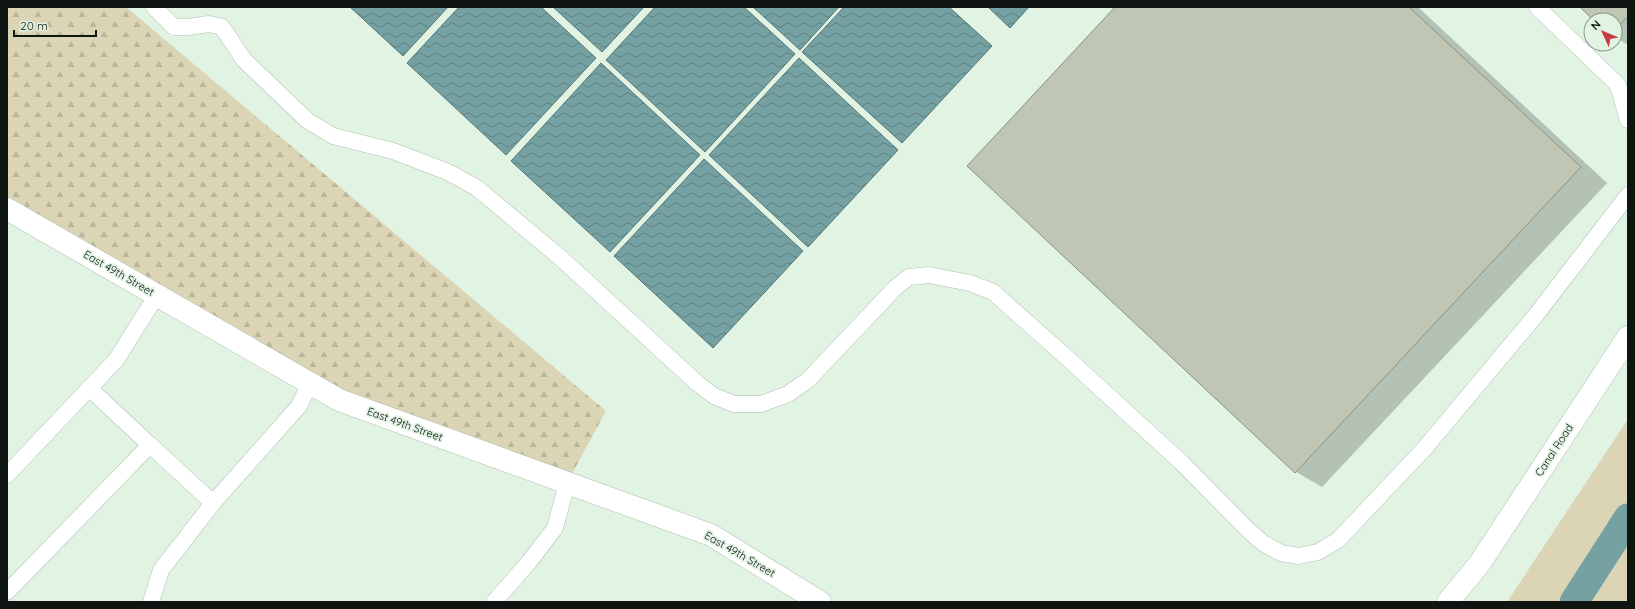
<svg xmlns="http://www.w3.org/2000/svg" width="1635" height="609" viewBox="0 0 1635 609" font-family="Quicksand,sans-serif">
  <defs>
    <pattern id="forest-firs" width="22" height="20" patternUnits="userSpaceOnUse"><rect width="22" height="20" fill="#dbd5b5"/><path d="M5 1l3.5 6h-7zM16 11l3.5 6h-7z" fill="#bbb69b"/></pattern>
    <pattern id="water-waves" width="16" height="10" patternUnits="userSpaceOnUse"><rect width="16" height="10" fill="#75a1a2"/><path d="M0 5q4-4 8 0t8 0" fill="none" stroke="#5e8283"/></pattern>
  </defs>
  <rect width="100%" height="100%" fill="#e1f3e3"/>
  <polygon fill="#dbd5b5" points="1628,419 1628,602 1507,602 1509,599"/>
  <polygon fill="url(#forest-firs)" points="7,7 126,7 606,411 567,483 339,400 7,209"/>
  <g fill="url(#water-waves)" stroke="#567776">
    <polygon points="350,7 448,7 403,56"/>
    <polygon points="459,7 541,7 596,58 506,155 407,63"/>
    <polygon points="553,7 644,7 602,52"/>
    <polygon points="655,7 744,7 795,54 705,152 606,60"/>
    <polygon points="753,7 839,7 800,50"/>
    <polygon points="844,7 949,7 992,46 902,143 802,52"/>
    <polygon points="988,7 1029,7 1010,28"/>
    <polygon points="799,58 898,150 808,247 709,155"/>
    <polygon points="601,63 700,155 610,252 511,161"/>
    <polygon points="704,159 803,251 713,348 614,256"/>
  </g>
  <g fill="#0003">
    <polygon points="1116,7 1418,7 1607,183 1322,487 1296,472"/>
    <polygon points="1581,7 1628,7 1628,45 1615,37 1615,20 1595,20"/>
  </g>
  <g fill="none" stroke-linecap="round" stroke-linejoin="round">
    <polyline stroke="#75a1a2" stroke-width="29" points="1574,602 1628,518"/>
  </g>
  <g fill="#bfc6b3" stroke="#8b917f">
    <polygon points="1115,7 1409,7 1581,167 1295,473 967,166"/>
    <polygon points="1580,7 1628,7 1628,16 1615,30 1615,20 1593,20"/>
  </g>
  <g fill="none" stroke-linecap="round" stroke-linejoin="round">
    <defs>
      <g id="lane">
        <polyline points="154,7 174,27 188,27 209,24 222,27 244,60 308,121 333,136 393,151 448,172 477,188 563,260 697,383 714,396 734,404 761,404 788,394 808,380 896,287 909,277 929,275 970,283 993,292 1065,356 1182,463 1248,530 1263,543 1281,553 1299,556 1318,552 1338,540 1424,449 1536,315 1628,195"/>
        <polyline points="1537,7 1618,85 1628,120"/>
        <polyline points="150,445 213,503 299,406 310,383"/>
        <polyline points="7,475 116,360 157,295"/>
        <polyline points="7,592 150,445 89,388"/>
        <polyline points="151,602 161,570 213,503"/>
        <polyline points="494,602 529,562 555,528 567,483"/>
      </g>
      <g id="secondary">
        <polyline points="7,209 339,400 711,535 820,602"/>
        <polyline points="1448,602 1480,563 1628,337"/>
      </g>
    </defs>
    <use href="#lane" stroke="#b0c1b2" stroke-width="17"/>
    <use href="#secondary" stroke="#b0c1b2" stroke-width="23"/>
    <use href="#lane" stroke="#fff" stroke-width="16"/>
    <use href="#secondary" stroke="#fff" stroke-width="22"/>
  </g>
  <g text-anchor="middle" stroke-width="3.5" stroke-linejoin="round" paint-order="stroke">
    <g font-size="11" fill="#0f1510" stroke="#e1f3e3">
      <text transform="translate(119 273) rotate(30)" y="4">East 49th Street</text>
      <text transform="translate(405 424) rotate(20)" y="4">East 49th Street</text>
      <text transform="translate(1554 450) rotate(-57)" y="4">Canal Road</text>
      <text transform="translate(740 554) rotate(30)" y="4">East 49th Street</text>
    </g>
  </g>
  <rect width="1635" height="609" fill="none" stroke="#0f1510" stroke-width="16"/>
  <g transform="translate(1603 32) rotate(314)"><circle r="19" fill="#e1f3e3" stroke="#8d9a8f"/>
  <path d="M0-3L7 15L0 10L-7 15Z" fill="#ca3b41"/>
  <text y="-6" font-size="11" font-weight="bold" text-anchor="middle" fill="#0f1510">N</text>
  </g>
  <path d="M14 30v6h82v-6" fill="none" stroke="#0f1510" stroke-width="2"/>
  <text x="20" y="30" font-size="12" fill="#0f1510" stroke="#e1f3e3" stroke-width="3" paint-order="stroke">20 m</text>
</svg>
